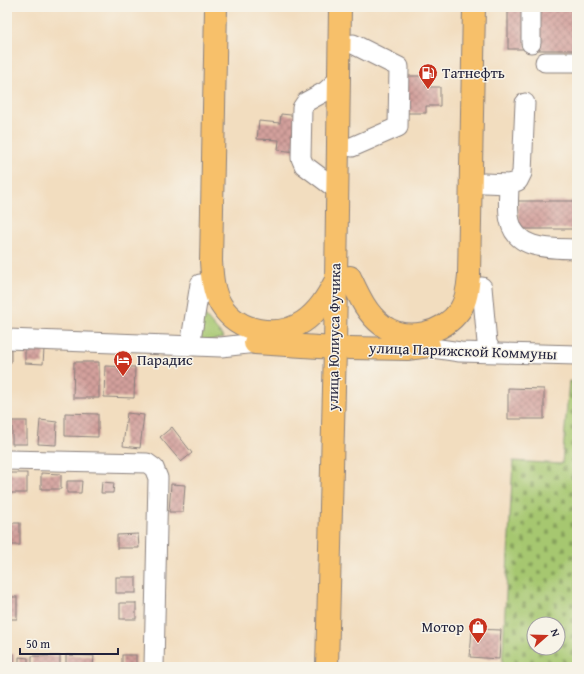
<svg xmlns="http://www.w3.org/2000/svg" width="584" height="674" viewBox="0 0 584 674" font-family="'Gentium Book Plus',serif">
  <defs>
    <pattern id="cemetery-stones" width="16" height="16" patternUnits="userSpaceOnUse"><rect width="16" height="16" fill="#a6c770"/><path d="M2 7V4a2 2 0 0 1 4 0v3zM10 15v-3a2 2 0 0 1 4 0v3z" fill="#87a15d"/></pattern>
    <pattern id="building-cross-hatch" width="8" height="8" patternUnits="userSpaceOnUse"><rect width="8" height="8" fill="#d3a09c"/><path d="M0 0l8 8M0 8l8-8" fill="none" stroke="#ab8280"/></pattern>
  </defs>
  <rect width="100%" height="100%" fill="#f7f3e8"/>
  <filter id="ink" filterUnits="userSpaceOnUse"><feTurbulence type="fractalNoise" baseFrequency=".025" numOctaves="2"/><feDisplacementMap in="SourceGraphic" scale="8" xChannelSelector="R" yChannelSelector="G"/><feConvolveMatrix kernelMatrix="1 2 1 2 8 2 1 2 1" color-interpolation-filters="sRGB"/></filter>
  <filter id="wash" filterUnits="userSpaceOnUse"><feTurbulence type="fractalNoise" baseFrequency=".012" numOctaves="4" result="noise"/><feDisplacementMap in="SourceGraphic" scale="16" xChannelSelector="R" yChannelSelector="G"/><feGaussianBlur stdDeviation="0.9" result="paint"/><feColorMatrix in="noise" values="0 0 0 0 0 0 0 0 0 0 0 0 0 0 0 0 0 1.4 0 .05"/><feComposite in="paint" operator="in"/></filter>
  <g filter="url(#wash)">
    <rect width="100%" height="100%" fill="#f2ddbf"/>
    <polygon fill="#a6c770" stroke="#647456" points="204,315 224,338 201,342 197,318"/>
    <path fill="url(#cemetery-stones)" stroke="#647456" fill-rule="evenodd" d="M569 381 577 382V667H502L513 461 562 464ZM534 624H558V648H534Z"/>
    <g id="blocks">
      <g fill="url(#building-cross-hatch)">
        <rect x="508" y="7" width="18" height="42"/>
        <rect x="539" y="7" width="38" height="43"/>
        <polygon points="406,76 426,76 426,87 440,87 440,106 426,106 426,113 407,113"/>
        <polygon points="281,114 300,116 297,152 278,150 279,140 257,139 259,121 280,123"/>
        <rect x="518" y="201" width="59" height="28"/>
        <rect x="7" y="348" width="4" height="14"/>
        <polygon points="25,348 44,349 43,364 25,363"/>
        <polygon points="74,362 99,362 99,398 73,398"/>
        <polygon points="105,366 135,367 134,398 104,397"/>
        <polygon points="508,388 544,389 544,419 508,419"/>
        <polygon points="65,413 98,414 98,437 65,436"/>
        <polygon points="127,413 144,415 140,448 123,446"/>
        <polygon points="40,420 57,422 56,445 38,444"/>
        <rect x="12" y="421" width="15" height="23"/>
        <polygon points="172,427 192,453 181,462 160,437"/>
        <rect x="8" y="473" width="19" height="20"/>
        <polygon points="41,473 61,474 61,489 41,489"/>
        <polygon points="67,481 82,481 81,493 67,493"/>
        <polygon points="102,482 114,483 113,493 101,493"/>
        <polygon points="171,484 185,485 183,512 169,512"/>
        <rect x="7" y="523" width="13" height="22"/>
        <polygon points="138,534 139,548 117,548 117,535"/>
        <rect x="116" y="577" width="20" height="16"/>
        <rect x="7" y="597" width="10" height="22"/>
        <rect x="120" y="603" width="16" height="16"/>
        <polygon points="472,629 501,630 499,659 470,657"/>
        <rect x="7" y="654" width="7" height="13"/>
        <polygon points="66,655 94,656 93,667 66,667"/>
        <rect x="122" y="655" width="14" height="12"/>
        <rect x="32" y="656" width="28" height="11"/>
        <polygon points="19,657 28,658 28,667 19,667"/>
      </g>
    </g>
  </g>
  <g filter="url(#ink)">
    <use href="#blocks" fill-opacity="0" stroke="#8a807d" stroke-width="1"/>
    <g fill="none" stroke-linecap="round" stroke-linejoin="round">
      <defs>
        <g id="minor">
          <polyline points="531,43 531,7"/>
          <polyline points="545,62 577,62"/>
          <polyline points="352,147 398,127 399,67 353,44"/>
          <polyline points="484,183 509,184 518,181 522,173 525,103"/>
          <path d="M509 184C509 196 507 210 510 221 516 251 553 248 577 249"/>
          <polyline points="336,189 304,165 301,158 302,108 306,102 326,91 339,79"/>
          <polyline points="482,287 487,343 492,352"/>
          <polyline points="7,339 221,347 256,343"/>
          <polyline points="190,346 200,284"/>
          <polyline points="426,347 460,352 577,355"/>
          <polyline points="7,460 147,463 154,468 158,478 154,667"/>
        </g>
        <g id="major">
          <path d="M216 7 211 261C212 277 213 292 221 305 238 332 277 339 303 322 318 312 327 297 335 282"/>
          <path d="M350 277C358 294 366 313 382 325 406 343 443 334 460 310 467 300 468 286 469 275L474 7"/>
          <polyline points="255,343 335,348"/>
          <polyline points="349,348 407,349 429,346"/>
          <polyline points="327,667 335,348 340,7"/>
        </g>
      </defs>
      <use href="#minor" stroke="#8a807d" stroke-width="21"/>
      <use href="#major" stroke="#8a807d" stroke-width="24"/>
      <use href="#minor" stroke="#fff" stroke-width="19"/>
      <use href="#major" stroke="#f7c06b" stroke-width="22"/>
    </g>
  </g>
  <defs>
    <symbol id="fuel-pin" viewBox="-11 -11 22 30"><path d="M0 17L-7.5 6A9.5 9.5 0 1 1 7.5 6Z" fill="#c8321e" stroke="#f7f3e8"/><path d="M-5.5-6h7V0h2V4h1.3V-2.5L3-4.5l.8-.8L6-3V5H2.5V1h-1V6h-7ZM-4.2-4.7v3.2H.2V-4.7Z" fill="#fff"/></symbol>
    <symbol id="hotel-pin" viewBox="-11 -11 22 30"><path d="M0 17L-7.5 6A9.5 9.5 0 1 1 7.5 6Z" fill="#c8321e" stroke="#f7f3e8"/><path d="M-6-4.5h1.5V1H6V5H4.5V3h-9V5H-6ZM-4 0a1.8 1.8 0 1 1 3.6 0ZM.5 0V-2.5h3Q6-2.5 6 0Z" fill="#fff"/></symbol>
    <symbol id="shop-pin" viewBox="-11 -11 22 30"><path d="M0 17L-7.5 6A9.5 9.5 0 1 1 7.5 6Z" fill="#c8321e" stroke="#f7f3e8"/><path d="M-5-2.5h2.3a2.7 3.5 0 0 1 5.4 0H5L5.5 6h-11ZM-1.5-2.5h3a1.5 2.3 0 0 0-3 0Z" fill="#fff"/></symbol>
  </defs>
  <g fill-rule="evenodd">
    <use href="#fuel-pin" x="417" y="62" width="22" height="30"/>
    <use href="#hotel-pin" x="112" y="349" width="22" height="30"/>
    <use href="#shop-pin" x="467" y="616" width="22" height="30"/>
  </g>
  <g text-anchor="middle" stroke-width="3" stroke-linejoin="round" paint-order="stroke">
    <g font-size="15" fill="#22223b" stroke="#f7f3e8" text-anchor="start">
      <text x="442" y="78">Татнефть</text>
      <text x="137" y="365">Парадис</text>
      <text x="464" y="632" text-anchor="end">Мотор</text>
    </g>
    <g font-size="15" fill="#22223b" stroke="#f7f3e8">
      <text transform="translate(334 337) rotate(-89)" y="5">улица Юлиуса Фучика</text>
      <text transform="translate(463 351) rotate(2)" y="5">улица Парижской Коммуны</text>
    </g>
  </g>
  <rect width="584" height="674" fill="none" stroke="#f7f3e8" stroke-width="24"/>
  <g transform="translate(546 636) rotate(70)"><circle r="19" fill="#f7f3e8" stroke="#a29fa3"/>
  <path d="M0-3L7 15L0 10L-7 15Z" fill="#c8321e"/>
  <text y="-6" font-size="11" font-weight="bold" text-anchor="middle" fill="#22223b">N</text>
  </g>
  <path d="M20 648v6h98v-6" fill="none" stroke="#22223b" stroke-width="2"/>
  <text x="26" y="648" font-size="12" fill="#22223b" stroke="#f7f3e8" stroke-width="3" paint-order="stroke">50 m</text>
</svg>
